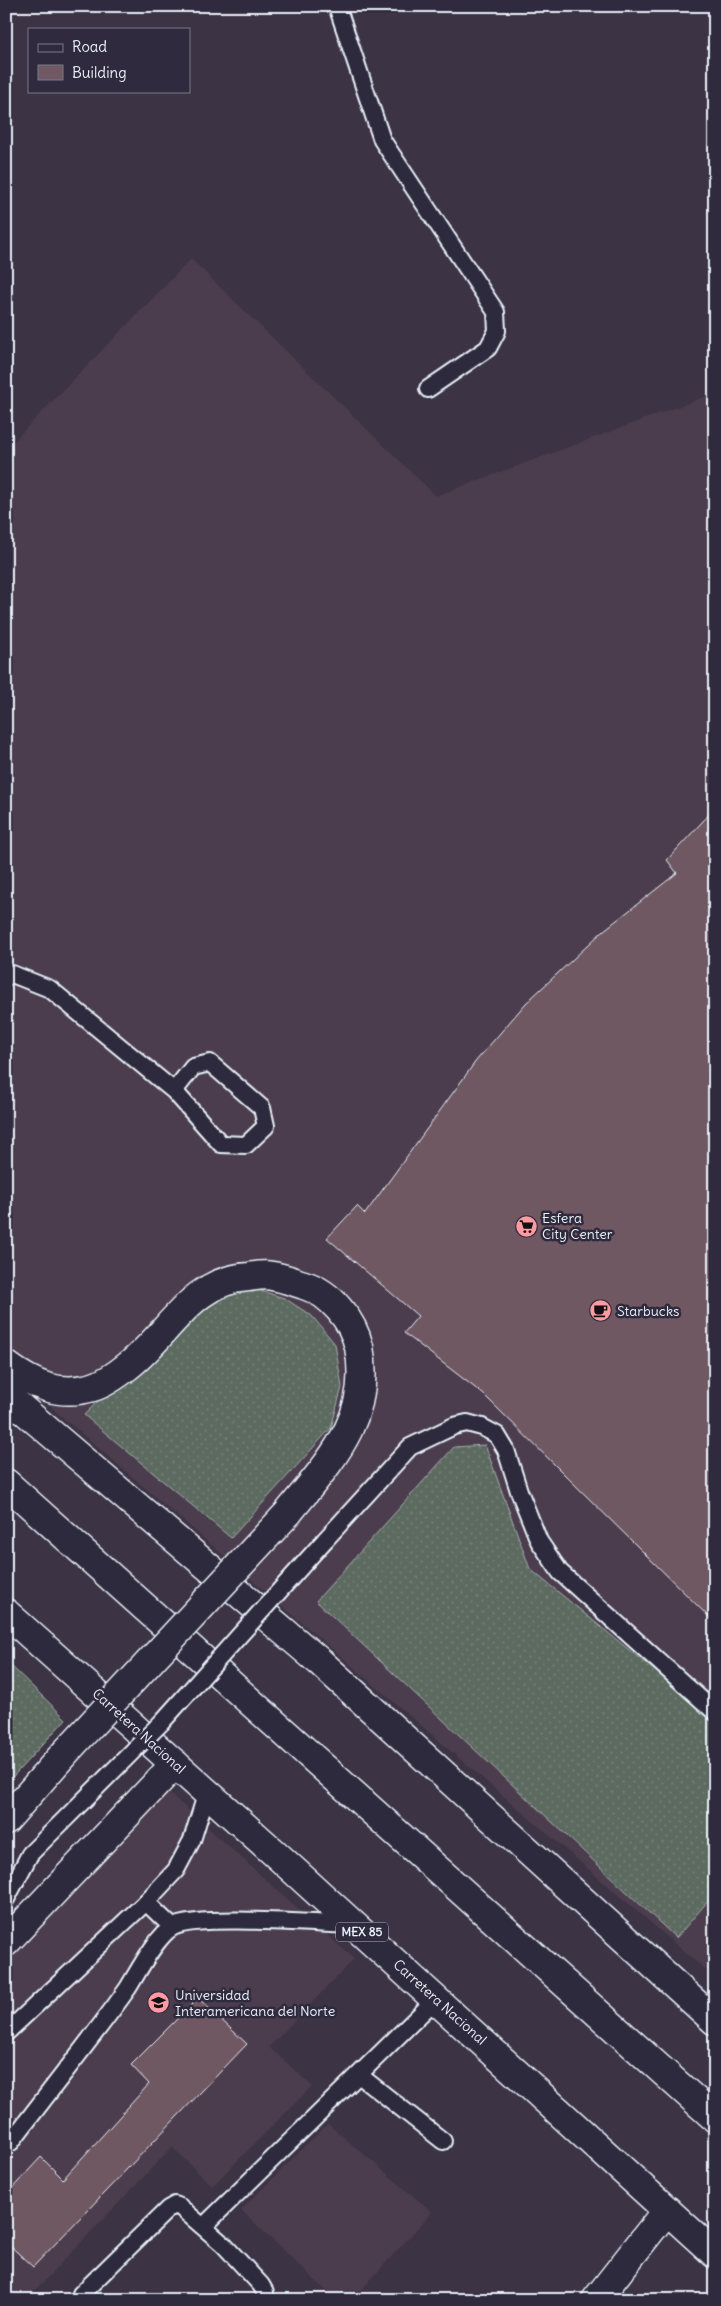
<svg xmlns="http://www.w3.org/2000/svg" width="721" height="2306" viewBox="0 0 721 2306" font-family="Delius,sans-serif">
  <defs>
    <pattern id="grass-dots" width="8" height="8" patternUnits="userSpaceOnUse" patternTransform="scale(1.25)"><rect width="8" height="8" fill="#5d6a60"/><path d="M2 2h.1M6 6h.1" fill="none" stroke="#748078" stroke-width="1.8" stroke-linecap="round"/></pattern>
  </defs>
  <rect width="100%" height="100%" fill="#3c3345"/>
  <filter id="ink" filterUnits="userSpaceOnUse"><feTurbulence type="fractalNoise" baseFrequency=".02" numOctaves="2"/><feDisplacementMap in="SourceGraphic" scale="10" xChannelSelector="R" yChannelSelector="G"/><feConvolveMatrix kernelMatrix="1 2 1 2 8 2 1 2 1" color-interpolation-filters="sRGB"/></filter>
  <g filter="url(#ink)">
    <g fill="#4c3e4e">
      <polygon points="191,259 436,496 715,393 715,1978 59,1414 6,1363 6,449"/>
      <polygon points="157,1782 354,1959 269,2047 312,2086 212,2186 172,2147 26,2300 6,2300 6,1948"/>
      <polygon points="328,2124 432,2212 352,2300 336,2300 241,2210"/>
    </g>
    <g fill="url(#grass-dots)" stroke="#a2aeac">
      <polygon points="258,1290 284,1298 312,1316 335,1344 342,1387 331,1428 231,1538 84,1415 177,1323 219,1295"/>
      <polygon points="485,1445 530,1569 715,1720 715,1893 676,1938 316,1601 454,1447"/>
      <polygon points="6,1661 66,1719 6,1784"/>
    </g>
    <g fill="#705864" stroke="#e8f1f8">
      <polygon points="715,808 715,1623 483,1394 404,1333 418,1316 327,1238 357,1206 365,1214 476,1061 526,1003 603,931 677,873 667,860"/>
      <polygon points="198,1998 247,2044 33,2267 6,2242 6,2195 41,2157 63,2179 149,2084 131,2065"/>
    </g>
    <g fill="none" stroke-linecap="round" stroke-linejoin="round">
      <defs>
        <g id="lane">
          <polyline points="337,6 382,140 496,312 497,331 488,348 428,389"/>
          <polyline points="6,977 12,974 50,989 174,1091 221,1144 246,1145 266,1126 262,1108 210,1063 193,1067 174,1091"/>
          <polyline points="325,1540 410,1447 454,1426 467,1423 482,1427 497,1435 506,1450 519,1491 539,1541 560,1572 715,1712"/>
          <polyline points="6,1899 30,1854"/>
          <polyline points="146,1902 172,1927"/>
          <polyline points="6,2033 146,1902 176,1870 192,1840 207,1792"/>
          <polyline points="359,2075 443,2141"/>
          <path d="M6 2136 11 2142C50 2090 91 2040 128 1988 138 1972 157 1935 173 1927 197 1914 320 1924 354 1925"/>
          <polyline points="204,2226 436,1999"/>
          <polyline points="79,2300 81,2294 168,2209 175,2205 180,2207 224,2245 261,2285 265,2292 265,2300"/>
        </g>
        <polyline id="street" points="596,2300 667,2210"/>
        <polyline id="secondary" points="6,1395 320,1662 715,2021"/>
        <g id="highway">
          <path d="M6 1365C33 1385 59 1397 93 1387 106 1383 118 1374 128 1366 170 1334 190 1280 249 1277 256 1276 264 1274 272 1276 282 1277 294 1282 304 1285 331 1293 353 1321 359 1347 373 1419 329 1462 288 1513"/>
          <polyline points="6,1483 715,2118"/>
          <polyline points="6,1613 279,1857 715,2254"/>
          <polyline points="6,1820 63,1755"/>
          <polyline points="6,1942 175,1764"/>
        </g>
      </defs>
      <use href="#lane" stroke="#e8f1f8" stroke-width="20"/>
      <use href="#street" stroke="#e8f1f8" stroke-width="31"/>
      <use href="#secondary" stroke="#e8f1f8" stroke-width="31"/>
      <use href="#highway" stroke="#e8f1f8" stroke-width="31"/>
      <use href="#lane" stroke="#2f2a3d" stroke-width="16"/>
      <use href="#street" stroke="#2f2a3d" stroke-width="28"/>
      <use href="#secondary" stroke="#2f2a3d" stroke-width="28"/>
      <use href="#highway" stroke="#2f2a3d" stroke-width="28"/>
      <defs>
        <polyline id="lane-bridge" points="30,1854 161,1723 325,1540"/>
        <polyline id="highway-bridge" points="63,1755 288,1513"/>
      </defs>
      <use href="#lane-bridge" stroke="#e8f1f8" stroke-width="20" stroke-linecap="butt"/>
      <use href="#highway-bridge" stroke="#e8f1f8" stroke-width="31" stroke-linecap="butt"/>
      <use href="#lane-bridge" stroke="#2f2a3d" stroke-width="16"/>
      <use href="#highway-bridge" stroke="#2f2a3d" stroke-width="28"/>
    </g>
  </g>
  <defs>
    <symbol id="supermarket-disc" viewBox="-11 -11 22 22"><circle r="9.5" fill="#ff9aa2" stroke="#2f2a3d"/><path d="M-6-5.5h2.5l.6 2H6L4.5 2H-2.5L-4.4-4H-6ZM-1.5 3.2a1.3 1.3 0 1 0 .1 0ZM3 3.2a1.3 1.3 0 1 0 .1 0Z" fill="#111"/></symbol>
    <symbol id="cafe-disc" viewBox="-11 -11 22 22"><circle r="9.5" fill="#ff9aa2" stroke="#2f2a3d"/><path d="M-5.5-4.5H6V0H3Q3 3.5 0 3.5H-2.5Q-5.5 3.5-5.5 0ZM3-3.2v2h1.7v-2ZM-6 4.5H4V6H-6Z" fill="#111"/></symbol>
    <symbol id="university-disc" viewBox="-11 -11 22 22"><circle r="9.5" fill="#ff9aa2" stroke="#2f2a3d"/><path d="M0-5L7-2L0 1L-7-2ZM-4 1L0 2.5L4 1V4Q0 6-4 4Z" fill="#111"/></symbol>
  </defs>
  <g fill-rule="evenodd">
    <use href="#supermarket-disc" x="514" y="1214" width="25" height="25"/>
    <use href="#cafe-disc" x="588" y="1298" width="25" height="25"/>
    <use href="#university-disc" x="146" y="1990" width="25" height="25"/>
  </g>
  <g text-anchor="middle" stroke-width="5" stroke-linejoin="round" paint-order="stroke">
    <rect fill="#2f2a3d" stroke="#b0b5c0" stroke-width="1" x="336" y="1922.5" width="52" height="19" rx="4"/>
    <g font-size="12" font-weight="bold" fill="#e8f1f8">
      <text x="362" y="1936">MEX 85</text>
    </g>
    <g font-size="14" fill="#e8f1f8" stroke="#2f2a3d" text-anchor="start">
      <text x="542" y="1223">Esfera<tspan x="542" dy="16">City Center</tspan></text>
      <text x="617" y="1316">Starbucks</text>
      <text x="175" y="2000">Universidad<tspan x="175" dy="16">Interamericana del Norte</tspan></text>
    </g>
    <g font-size="14" fill="#e8f1f8" stroke="#2f2a3d">
      <text transform="translate(139 1731) rotate(42)" y="5">Carretera Nacional</text>
      <text transform="translate(440 2002) rotate(42)" y="5">Carretera Nacional</text>
    </g>
  </g>
  <rect width="721" height="2306" fill="none" stroke="#2f2a3d" stroke-width="25"/>
  <rect x="12" y="12" width="696" height="2281" fill="none" stroke="#e8f1f8" stroke-width="2" filter="url(#ink)"/>
  <rect x="28" y="28" width="162" height="65" fill="#2f2a3d" stroke="#797a88"/>
  <rect x="38" y="44" width="25" height="8" fill="#2f2a3d" stroke="#797a88"/>
  <text x="72" y="52" font-size="15" fill="#e8f1f8">Road</text>
  <rect x="38" y="65" width="25" height="15" fill="#705864" stroke="#797a88"/>
  <text x="72" y="78" font-size="15" fill="#e8f1f8">Building</text>
</svg>
